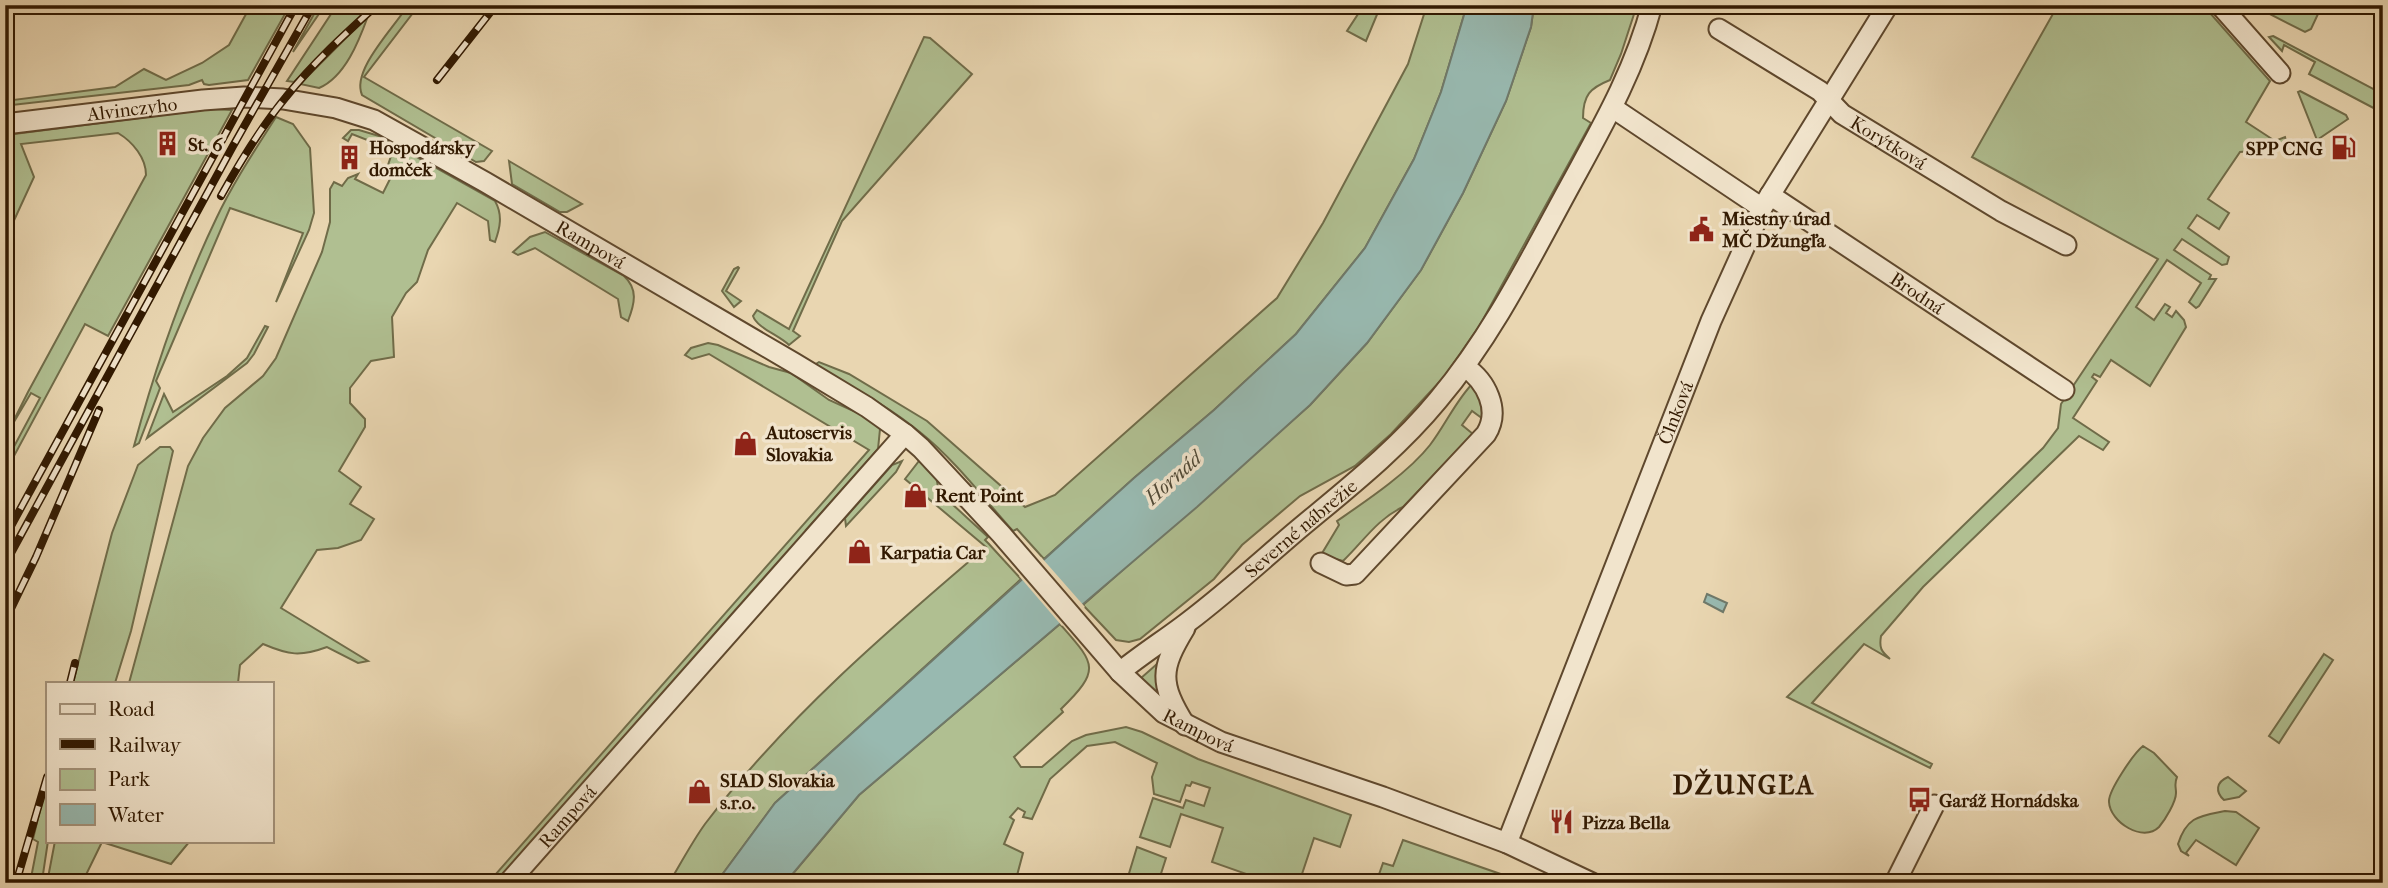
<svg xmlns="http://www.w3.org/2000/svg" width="2388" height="888" viewBox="0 0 2388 888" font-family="'IM FELL French Canon',serif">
  <rect width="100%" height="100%" fill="#e9d6b1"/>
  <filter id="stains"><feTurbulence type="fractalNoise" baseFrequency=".00286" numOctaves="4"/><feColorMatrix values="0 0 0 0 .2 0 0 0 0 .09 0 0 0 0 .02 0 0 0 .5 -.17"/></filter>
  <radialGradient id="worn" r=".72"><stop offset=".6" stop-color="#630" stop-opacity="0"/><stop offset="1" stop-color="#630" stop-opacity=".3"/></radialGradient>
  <g fill="#b0bf91" stroke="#706c49" stroke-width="2">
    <polygon points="251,5 290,5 248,80 209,85 204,84 202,80 189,85 12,105 5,101 115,87 144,69 166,80 202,63 229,45"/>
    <polygon points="319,5 325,5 293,52"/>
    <polygon points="337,5 372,5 294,82 287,81"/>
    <path d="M408 5H419L364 77 492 151 484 161 476 162 362 95C351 70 395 27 408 5Z"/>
    <polygon points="1364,5 1381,5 1366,41 1347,31"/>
    <path d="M1427 5H1467L1441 92 1414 159 1365 248 1296 334 1214 410 1134 478 1044 559 1017 529 1013 531C984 499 956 461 921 433 890 407 852 387 817 367L816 364 819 362 849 374 927 421 1025 507 1055 495 1277 298 1323 223 1408 64Z"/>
    <path d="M1534 5H1637L1621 54 1610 80C1590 88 1583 95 1583 118L1591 123 1480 325 1444 377 1391 434 1355 466 1300 496 1242 545 1214 579 1140 639 1129 642 1116 640 1083 605 1310 405 1367 343 1421 270 1463 193 1506 101 1531 27Z"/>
    <path d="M2058 5H2203L2270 81 2246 122 2275 141 2285 137 2288 148 2240 152 2208 199 2229 213 2219 229 2197 215 2188 228 2229 257 2227 264 2222 265 2182 239 2174 250 2211 275 2209 279H2216L2199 306 2196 308 2189 302 2201 283 2167 260 2136 307 2154 320 2165 304 2170 307 2166 313 2172 317 2176 311 2184 320 2186 327 2150 386 2111 360 2100 377 2094 374 2092 377 2097 381 2073 418 2109 442 2103 450 2079 436 1923 587 1881 636C1879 648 1881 651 1890 659L1864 644 1812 703 1932 764 1930 768 1787 697 2043 448 2058 428 2061 404 2158 259 1972 157Z"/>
    <polygon points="2259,5 2299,5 2318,14 2311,29 2305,32 2258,8"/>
    <path d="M368 16C359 41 345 77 319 88L300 84Z"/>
    <polygon points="2273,36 2383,94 2383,113 2309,74 2315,62 2284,45 2282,51 2269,37"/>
    <path d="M924 37 930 38 972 74 842 221 793 331 800 336 789 345C779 335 757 328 753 316L757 310 789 329Z"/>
    <polygon points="2300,91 2346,115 2348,119 2317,140 2298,92"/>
    <path d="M210 109 232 110 108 336 85 324 14 456 10 454 40 398 31 393 8 432 28 392 146 175C146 158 133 142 118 133L21 144 34 177 5 240V139L14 134Z"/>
    <path d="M276 117 293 124 310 148 314 213 309 230 276 302 303 233 230 208 156 381 160 388 139 443 134 446C155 368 181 292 216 219 233 183 255 150 276 117Z"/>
    <path d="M351 130H359L379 136 495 201C503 215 500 228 495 242L490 240 488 221 457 203 428 250 417 282 406 293 392 317 394 357 371 361 350 388V403L365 419V427L339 471 361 487 350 504 374 519 361 540 338 548 317 550 281 608 368 661 358 663 327 647C300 657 289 655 263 644L240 665 238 683H129L188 466 203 438 225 408 263 376 276 358 322 252 330 222V189L334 182 342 186 348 178 358 174 355 179 383 193 392 175 386 171 393 150 352 134 348 141 343 138Z"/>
    <polygon points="509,161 582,204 567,212 560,212 512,184"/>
    <path d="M545 232 624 276C638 289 635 303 628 321L621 317 618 299 535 248 518 255 513 252 530 237Z"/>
    <polygon points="738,267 739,268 726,291 741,301 734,307 722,291 734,269"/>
    <polygon points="265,326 268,327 254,354 247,363 147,438 164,394 173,412 227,376 247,358"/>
    <polygon points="708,343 718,345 769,367 791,373 829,400 869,418 880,429 878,449 806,530 808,532 497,883 488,883 869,450 709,354 692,359 685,355 691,348"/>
    <path d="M1474 382 1482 403 1483 419 1472 411 1462 425 1473 434 1403 507C1377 519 1363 542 1343 561L1321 555 1339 525 1337 521C1366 501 1408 473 1430 445 1446 424 1456 400 1474 382Z"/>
    <polygon points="160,447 170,447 173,451 131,631 115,683 73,683 112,533 138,465"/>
    <polygon points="902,461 896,472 846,526 845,518 892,465"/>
    <path d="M919 461 936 476 939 492 988 537 985 540 989 544 1021 579 775 803 716 883H669C681 863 692 842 705 824 785 719 886 632 986 547L905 479Z"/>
    <path d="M1060 624C1095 664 1102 669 1061 709L1063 712 1014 757 1021 767H1042L1072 741 1086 735 1126 727 1142 732 1198 759 1351 815 1340 847 1314 838 1299 883H1272L1212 862 1223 828 1181 814 1170 847 1140 837 1153 798 1183 808 1186 800 1204 806 1210 788 1192 782 1190 786 1186 785 1180 802 1154 794 1152 777 1157 763 1115 742 1087 746 1050 779 1032 819 1023 817 1025 812 1018 808 1010 817 1014 820 1004 844 1023 853 1015 883H785L859 795Z"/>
    <polygon points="2324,654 2333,660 2279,743 2269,736"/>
    <polygon points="1157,664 1161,699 1141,678"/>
    <path d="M2143 746 2154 753 2177 777C2174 784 2176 786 2176 793 2176 802 2165 820 2159 827 2143 843 2110 822 2109 802 2108 791 2134 753 2143 746Z"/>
    <path d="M2228 777 2246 791 2239 797 2224 800C2215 792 2216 782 2228 777Z"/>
    <polygon points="47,781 48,841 42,881 30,883 38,842 33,839"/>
    <path d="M2225 811 2236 812 2259 828 2236 865 2196 840 2186 853 2189 856 2181 851 2178 844C2187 816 2200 816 2225 811Z"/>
    <polygon points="1403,840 1512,878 1518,883 1376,883 1383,863 1393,866"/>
    <polygon points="55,841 190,841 171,864 102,842 82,883 47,883"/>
    <polygon points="1137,847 1166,858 1158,883 1128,883 1127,880"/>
  </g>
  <g fill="#98b9b0" stroke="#6f796a" stroke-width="2">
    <polygon points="1467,5 1534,5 1531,27 1506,101 1463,193 1421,270 1367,343 1310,405 1197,507 859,795 785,883 716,883 775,803 1134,478 1214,410 1296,334 1365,248 1414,159 1441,92"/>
    <polygon points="1707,594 1727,603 1723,612 1704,602"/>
  </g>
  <polygon fill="#e9d6b1" points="1041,557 1085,607 1062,626 1019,576"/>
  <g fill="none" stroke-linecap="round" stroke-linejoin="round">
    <defs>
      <g id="minor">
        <polyline points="2220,5 2280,73"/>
        <path id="s1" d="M1719 29 1820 91 1842 114 2001 211 2066 245"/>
        <polyline points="1613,108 1762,208"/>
        <path id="s2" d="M5 124 203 100 244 97 283 99 336 108 374 120 485 182 794 363 867 407 905 434 921 448 1001 534 1120 672 1164 713 1221 742 1383 797 1507 843 1592 883"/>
        <path id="s3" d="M1770 195 2064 390"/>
        <path d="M1321 563 1346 575 1355 574 1486 434C1501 410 1486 381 1465 367"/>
        <path id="s4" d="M1120 672C1142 654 1166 639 1188 622 1225 594 1259 563 1294 533 1344 491 1396 451 1438 400 1491 337 1527 265 1566 193 1599 132 1634 73 1652 5"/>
        <path d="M1185 725C1159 683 1160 669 1185 628"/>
        <path id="s5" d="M1507 843 1711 321 1762 208 1888 5"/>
        <path id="s6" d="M508 883 905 434"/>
        <polyline points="1895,883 1934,805"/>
      </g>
    </defs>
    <use href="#minor" stroke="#5f482d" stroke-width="23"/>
    <use href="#minor" stroke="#f1e4cc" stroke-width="19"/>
    <defs>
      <g id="rail">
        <polyline points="437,80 496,5"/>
        <path d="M221 196C240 162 261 127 286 97 313 63 345 34 377 5"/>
        <polyline points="5,537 296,5"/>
        <polyline points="5,564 233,146 313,5"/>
        <polyline points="5,621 36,557 99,410"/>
        <polyline points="70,683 75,663"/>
        <polyline points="16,883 47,777"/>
      </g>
    </defs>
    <use href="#rail" stroke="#311901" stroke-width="8"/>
    <use href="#rail" stroke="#f1e4cc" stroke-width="5" stroke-dasharray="16" stroke-linecap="butt"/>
  </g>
  <defs>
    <symbol id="building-bare" viewBox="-9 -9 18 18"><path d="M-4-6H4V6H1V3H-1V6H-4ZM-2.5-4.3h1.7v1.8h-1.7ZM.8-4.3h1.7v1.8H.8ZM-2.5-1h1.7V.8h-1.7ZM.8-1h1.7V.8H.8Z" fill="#8f2418" stroke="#f1e4cc" stroke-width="2.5" paint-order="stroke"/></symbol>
    <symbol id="fuel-bare" viewBox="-9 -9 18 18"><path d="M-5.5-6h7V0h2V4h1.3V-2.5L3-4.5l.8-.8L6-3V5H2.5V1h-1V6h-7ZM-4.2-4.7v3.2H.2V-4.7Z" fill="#8f2418" stroke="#f1e4cc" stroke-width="2.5" paint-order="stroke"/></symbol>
    <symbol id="civic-bare" viewBox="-9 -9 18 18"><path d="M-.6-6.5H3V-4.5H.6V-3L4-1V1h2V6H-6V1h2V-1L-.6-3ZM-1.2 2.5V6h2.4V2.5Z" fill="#8f2418" stroke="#f1e4cc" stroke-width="2.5" paint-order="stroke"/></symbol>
    <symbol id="shop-bare" viewBox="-9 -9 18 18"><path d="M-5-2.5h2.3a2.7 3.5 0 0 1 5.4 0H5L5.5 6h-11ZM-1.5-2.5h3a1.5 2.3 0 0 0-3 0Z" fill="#8f2418" stroke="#f1e4cc" stroke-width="2.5" paint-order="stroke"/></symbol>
    <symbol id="bus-bare" viewBox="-9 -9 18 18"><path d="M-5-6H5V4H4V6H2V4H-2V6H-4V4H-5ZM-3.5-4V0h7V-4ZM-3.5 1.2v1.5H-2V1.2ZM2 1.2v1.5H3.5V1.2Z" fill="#8f2418" stroke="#f1e4cc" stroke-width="2.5" paint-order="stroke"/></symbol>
    <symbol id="restaurant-bare" viewBox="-9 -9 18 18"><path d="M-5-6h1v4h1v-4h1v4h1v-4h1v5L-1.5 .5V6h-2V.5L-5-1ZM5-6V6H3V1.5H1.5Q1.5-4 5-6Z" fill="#8f2418" stroke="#f1e4cc" stroke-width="2.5" paint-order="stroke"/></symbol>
  </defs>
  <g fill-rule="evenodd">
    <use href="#building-bare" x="150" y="126" width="35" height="35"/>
    <use href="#fuel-bare" x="2326" y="130" width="35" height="35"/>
    <use href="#building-bare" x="332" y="140" width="35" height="35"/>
    <use href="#civic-bare" x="1684" y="212" width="35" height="35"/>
    <use href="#shop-bare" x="728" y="426" width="35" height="35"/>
    <use href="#shop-bare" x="898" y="478" width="35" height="35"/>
    <use href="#shop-bare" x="842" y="534" width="35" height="35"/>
    <use href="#shop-bare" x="682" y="774" width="35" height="35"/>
    <use href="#bus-bare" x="1902" y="782" width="35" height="35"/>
    <use href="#restaurant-bare" x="1544" y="804" width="35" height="35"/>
  </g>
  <g text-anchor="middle" stroke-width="7" stroke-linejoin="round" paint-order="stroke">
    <g font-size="19" fill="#311901" stroke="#f1e4cc">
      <text dy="7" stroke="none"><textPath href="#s2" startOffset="128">Alvinczyho</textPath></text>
      <text dy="7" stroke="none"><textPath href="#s1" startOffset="205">Korýtková</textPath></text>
      <text dy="7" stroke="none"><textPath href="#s2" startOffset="623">Rampová</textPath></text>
      <text dy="7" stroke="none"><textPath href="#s3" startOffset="177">Brodná</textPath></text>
      <text dy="7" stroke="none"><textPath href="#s5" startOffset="462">Člnková</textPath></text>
      <text dy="7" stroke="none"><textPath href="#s4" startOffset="231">Severné nábrežie</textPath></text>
      <text dy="7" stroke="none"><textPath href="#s2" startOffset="1410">Rampová</textPath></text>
      <text dy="7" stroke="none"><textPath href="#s6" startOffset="89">Rampová</textPath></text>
    </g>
    <g font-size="19" font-weight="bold" fill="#311901" stroke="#f1e4cc" text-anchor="start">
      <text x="188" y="151">St. 6</text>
      <text x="369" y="154">Hospodársky<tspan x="369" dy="22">domček</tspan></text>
      <text x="2323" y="155" text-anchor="end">SPP CNG</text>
      <text x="1722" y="225">Miestny úrad<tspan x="1722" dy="22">MČ Džungľa</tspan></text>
      <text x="766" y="439">Autoservis<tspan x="766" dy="22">Slovakia</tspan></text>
      <text x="935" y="502">Rent Point</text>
      <text x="880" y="559">Karpatia Car</text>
      <text x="720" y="787">SIAD Slovakia<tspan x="720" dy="22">s.r.o.</tspan></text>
      <text x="1939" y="807">Garáž Hornádska</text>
      <text x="1582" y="829">Pizza Bella</text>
    </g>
    <g font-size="21" font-style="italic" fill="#504936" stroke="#f1e4cc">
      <text transform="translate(1173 478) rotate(-42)" y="7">Hornád</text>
    </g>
    <g font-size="26" font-weight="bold" letter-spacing="2" fill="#311901" stroke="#f1e4cc">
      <text x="1744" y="794">DŽUNGĽA</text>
    </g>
  </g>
  <rect width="2388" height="888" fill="none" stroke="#e9d6b1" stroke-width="28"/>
  <rect x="7" y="7" width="2374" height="874" fill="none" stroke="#311901" stroke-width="3.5"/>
  <rect x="14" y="14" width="2360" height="860" fill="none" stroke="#311901" stroke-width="2"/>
  <rect x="46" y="682" width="228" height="161" fill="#f1e4cc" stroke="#a4937b" stroke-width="2"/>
  <rect x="60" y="704" width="35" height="10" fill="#f1e4cc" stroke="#a4937b" stroke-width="2"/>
  <text x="108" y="716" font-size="21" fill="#311901">Road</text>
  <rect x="60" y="739" width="35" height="10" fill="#311901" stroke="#a4937b" stroke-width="2"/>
  <text x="108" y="752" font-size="21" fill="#311901">Railway</text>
  <rect x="60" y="769" width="35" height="21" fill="#b0bf91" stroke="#a4937b" stroke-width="2"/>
  <text x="108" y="786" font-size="21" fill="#311901">Park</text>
  <rect x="60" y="804" width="35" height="21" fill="#98b9b0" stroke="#a4937b" stroke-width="2"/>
  <text x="108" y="822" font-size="21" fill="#311901">Water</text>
  <rect width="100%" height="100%" filter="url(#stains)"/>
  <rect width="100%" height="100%" fill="url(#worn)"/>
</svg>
